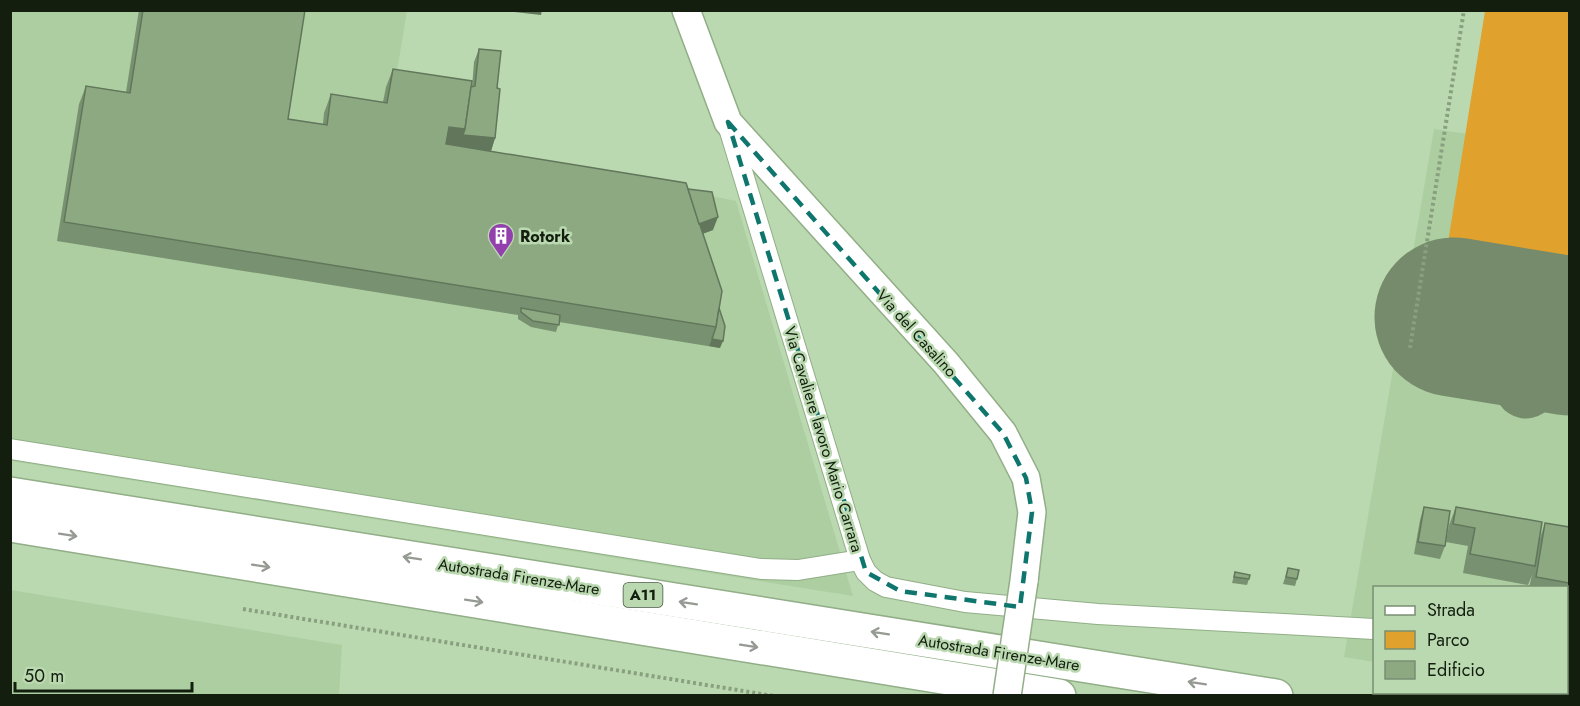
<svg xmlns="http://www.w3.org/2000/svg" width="1580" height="706" viewBox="0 0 1580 706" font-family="Jost,sans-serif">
  <rect width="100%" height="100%" fill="#bbd9b0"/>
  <g fill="#accea0">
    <polygon points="10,11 407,11 394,89 496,102 491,151 736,201 853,596 11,461"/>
    <polygon points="1434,129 1569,149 1569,693 1565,693 1566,692 1566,588 1374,588 1374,662 1344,657"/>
    <polygon points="11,590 342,645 339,695 11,695"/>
  </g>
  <polygon fill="#e0a12d" points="1485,11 1569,11 1569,293 1443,274"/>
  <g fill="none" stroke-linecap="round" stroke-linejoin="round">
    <polyline stroke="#758b6c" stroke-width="63" points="1526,387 1537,330"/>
    <polyline stroke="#758b6c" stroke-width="159" points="1454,317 1570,336"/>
    <defs>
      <g id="street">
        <polyline points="729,128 860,560 866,572 875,581 886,587 965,602 1098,614 1374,629"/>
        <polyline points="10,449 761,569 798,570 860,560"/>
        <polyline points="1566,657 1570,658"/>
      </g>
      <polyline id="secondary" points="686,10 728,122 946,363 1003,433 1026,478 1032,512 1024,581"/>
      <g id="highway">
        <polyline points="10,494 1276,696"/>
        <polyline points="10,525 1059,696"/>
      </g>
    </defs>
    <use href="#street" stroke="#91ae87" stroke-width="22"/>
    <use href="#secondary" stroke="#91ae87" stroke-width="30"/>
    <use href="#highway" stroke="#91ae87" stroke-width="36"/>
    <g stroke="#88a07f" stroke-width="4" stroke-dasharray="3 3" stroke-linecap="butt">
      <polyline points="1410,348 1464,10"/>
      <polyline points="243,609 774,696"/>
    </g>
    <use href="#street" stroke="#fff" stroke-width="20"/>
    <use href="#secondary" stroke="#fff" stroke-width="27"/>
    <use href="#highway" stroke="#fff" stroke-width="33"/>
    <defs>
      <polyline id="secondary-bridge" points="1007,696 1024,581"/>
    </defs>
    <use href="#secondary-bridge" stroke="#91ae87" stroke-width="30" stroke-linecap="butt"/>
    <use href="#secondary-bridge" stroke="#fff" stroke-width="27"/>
  </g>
  <g fill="#789170">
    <polygon points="139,10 305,10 288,119 323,124 324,113 331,94 383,102 386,87 393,69 472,87 474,62 479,49 497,88 495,138 491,151 688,189 713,230 702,234 719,308 720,348 559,322 556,332 531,327 518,319 518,315 57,241 79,104 86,86 126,92"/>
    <polygon points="1424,507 1445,546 1440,559 1414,554 1420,520"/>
    <polygon points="1456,507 1540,538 1545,523 1569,527 1569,608 1566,608 1566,588 1529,588 1532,575 1528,585 1463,573 1468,546 1446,542 1449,525"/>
    <polygon points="1288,568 1297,579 1295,586 1283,584"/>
    <polygon points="1235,572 1249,579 1247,585 1232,583"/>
  </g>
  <g fill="#62765b">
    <polygon points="496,10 542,10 541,15"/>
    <polygon points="449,127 465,129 495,138 491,151 442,146"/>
    <polygon points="718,217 713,230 691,238 695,225"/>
    <polygon points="712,339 723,341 720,348 709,346"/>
  </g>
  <g fill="#8ca982" stroke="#62765b" stroke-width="1.5">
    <polygon points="143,10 305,10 288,119 327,125 331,94 387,103 393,69 472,81 465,129 449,127 446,144 686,183 722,291 716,327 64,222 86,86 130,93"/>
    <polygon points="479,49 501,51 497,88 500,89 495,138 463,135 465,129 471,87 475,86"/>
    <polygon points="688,189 712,192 718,217 699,224"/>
    <polygon points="521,308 560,315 559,325 533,321 521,312"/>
    <polygon points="719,308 725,326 723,341 712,339 716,327"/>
    <polygon points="1424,507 1450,511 1445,546 1418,542"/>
    <polygon points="1456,507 1542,522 1535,566 1470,554 1475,528 1453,524"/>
    <polygon points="1545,523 1569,527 1569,583 1536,577"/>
    <polygon points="1288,568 1299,570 1297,579 1286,577"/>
    <polygon points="1235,572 1250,575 1249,579 1234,577"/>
  </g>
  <defs><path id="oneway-shaft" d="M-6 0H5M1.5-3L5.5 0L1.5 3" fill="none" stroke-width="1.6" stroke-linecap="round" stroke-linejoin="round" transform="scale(1.5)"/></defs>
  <g stroke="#959a93">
    <use href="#oneway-shaft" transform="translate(68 535) rotate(9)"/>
    <use href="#oneway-shaft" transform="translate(412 558) rotate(-171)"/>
    <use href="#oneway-shaft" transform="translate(261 566) rotate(9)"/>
    <use href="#oneway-shaft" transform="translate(474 601) rotate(9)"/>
    <use href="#oneway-shaft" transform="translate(688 603) rotate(-171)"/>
    <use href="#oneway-shaft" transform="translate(880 633) rotate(-171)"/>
    <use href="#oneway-shaft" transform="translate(749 646) rotate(9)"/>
    <use href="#oneway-shaft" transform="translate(1197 683) rotate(-171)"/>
  </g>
  <path fill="none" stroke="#0f766e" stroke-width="4.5" stroke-dasharray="12 8" stroke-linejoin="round" d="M728 122 1003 433 1026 478 1032 512 1020 607 900 591 866 572Z"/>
  <defs>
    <symbol id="building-pin" viewBox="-11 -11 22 30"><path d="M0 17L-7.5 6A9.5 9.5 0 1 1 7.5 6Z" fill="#933fad" stroke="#bbd9b0"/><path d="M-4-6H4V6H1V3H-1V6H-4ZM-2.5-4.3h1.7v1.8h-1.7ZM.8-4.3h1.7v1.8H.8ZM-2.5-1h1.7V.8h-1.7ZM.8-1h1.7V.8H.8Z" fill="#fff"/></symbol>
  </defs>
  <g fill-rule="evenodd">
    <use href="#building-pin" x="486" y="221" width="30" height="40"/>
  </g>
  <g text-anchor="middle" stroke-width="5" stroke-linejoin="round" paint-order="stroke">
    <rect fill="#bbd9b0" stroke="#45563f" stroke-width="1.5" x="623.5" y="583" width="39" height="24" rx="4.5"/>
    <g font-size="15" font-weight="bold" fill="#131e0f">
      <text x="643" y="600">A11</text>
    </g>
    <g font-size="16" font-weight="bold" fill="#131e0f" stroke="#bbd9b0" text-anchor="start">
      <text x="520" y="242">Rotork</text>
    </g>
    <g font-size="16" fill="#131e0f" stroke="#bbd9b0">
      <text transform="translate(917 333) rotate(48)" y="6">Via del Casalino</text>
      <text transform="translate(824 439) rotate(73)" y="6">Via Cavaliere lavoro Mario Carrara</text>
      <text transform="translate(519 576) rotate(9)" y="6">Autostrada Firenze-Mare</text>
      <text transform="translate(999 652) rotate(9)" y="6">Autostrada Firenze-Mare</text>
    </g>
  </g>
  <rect width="1580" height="706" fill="none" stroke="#131e0f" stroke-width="24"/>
  <rect x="1373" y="586" width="195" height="108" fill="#bbd9b0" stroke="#788e70" stroke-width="1.5"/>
  <rect x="1385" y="606" width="30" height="9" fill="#ffffff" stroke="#788e70" stroke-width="1.5"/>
  <text x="1427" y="616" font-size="18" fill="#131e0f">Strada</text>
  <rect x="1385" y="631" width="30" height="18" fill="#e0a12d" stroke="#788e70" stroke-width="1.5"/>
  <text x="1427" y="646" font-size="18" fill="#131e0f">Parco</text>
  <rect x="1385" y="661" width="30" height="18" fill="#8ca982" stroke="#788e70" stroke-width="1.5"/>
  <text x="1427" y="676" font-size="18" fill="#131e0f">Edificio</text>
  <path d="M15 682v9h177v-9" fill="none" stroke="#131e0f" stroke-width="3"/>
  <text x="24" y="682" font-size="18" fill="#131e0f" stroke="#bbd9b0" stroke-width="4.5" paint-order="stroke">50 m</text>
</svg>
